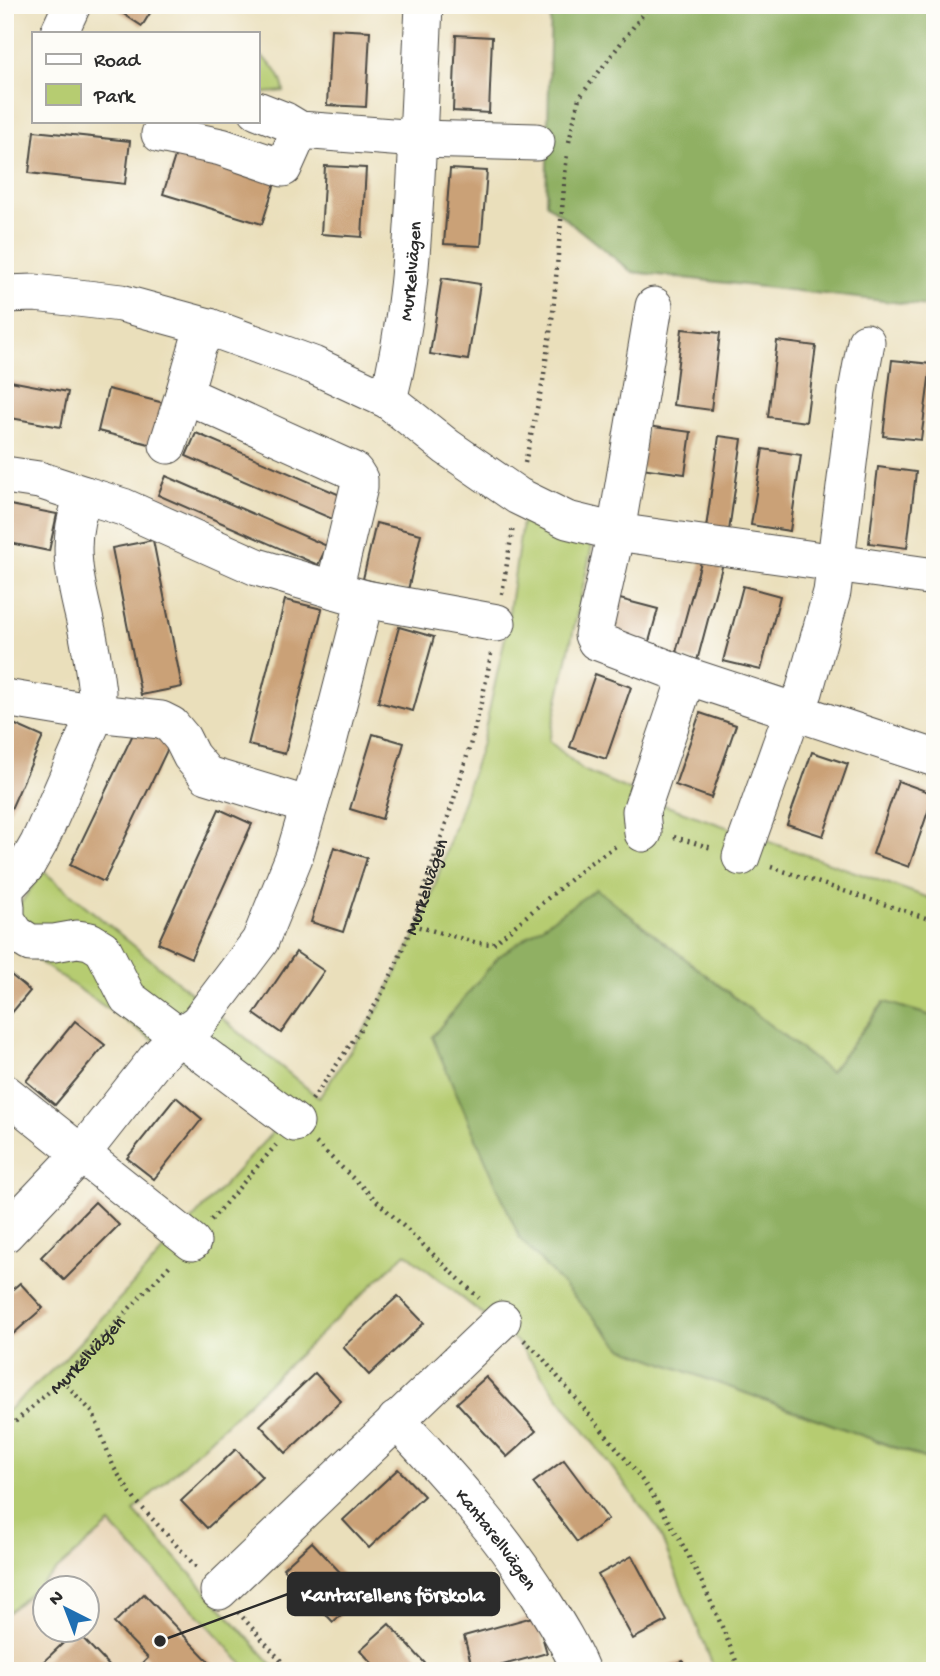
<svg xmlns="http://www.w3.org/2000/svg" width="940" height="1676" viewBox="0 0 940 1676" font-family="'Gochi Hand',sans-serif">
  <rect width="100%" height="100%" fill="#fdfcf7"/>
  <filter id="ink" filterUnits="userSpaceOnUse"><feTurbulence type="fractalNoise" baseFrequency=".0143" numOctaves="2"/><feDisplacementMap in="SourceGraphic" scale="14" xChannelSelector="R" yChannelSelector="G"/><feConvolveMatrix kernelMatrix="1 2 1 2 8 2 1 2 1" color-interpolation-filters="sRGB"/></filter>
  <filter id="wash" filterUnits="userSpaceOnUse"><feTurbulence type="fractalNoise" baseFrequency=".00686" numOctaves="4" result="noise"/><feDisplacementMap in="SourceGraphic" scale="28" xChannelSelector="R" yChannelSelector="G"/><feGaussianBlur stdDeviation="1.57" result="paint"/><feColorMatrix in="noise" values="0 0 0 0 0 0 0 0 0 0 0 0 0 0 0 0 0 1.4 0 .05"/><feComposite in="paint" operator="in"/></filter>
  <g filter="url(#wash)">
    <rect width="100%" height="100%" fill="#eadfbb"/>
    <path fill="#e8d5b7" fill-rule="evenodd" d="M110 1523 141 1558 224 1641 248 1671H5V1616ZM46 1588H88V1630H46Z"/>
    <g fill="#b6cc71" stroke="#707c4e" stroke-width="2">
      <path d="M257 53C272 64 281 73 284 91L257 94Z"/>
      <path d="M523 516 592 546 549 741 583 770 661 804 935 900V1017L884 1002 830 1072 596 889 622 1348 935 1462V1671H715L657 1527 516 1341 406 1253 134 1511 278 1671H248C206 1618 155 1574 110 1524L5 1615V1413L64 1359 272 1133 269 1120 5 938V926L43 871 319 1098 378 1009 424 918 482 743 506 633Z"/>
    </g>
    <g fill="#90b063" stroke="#5e6e47" stroke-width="2">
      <polygon points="551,5 935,5 935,307 632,272 546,203"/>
      <polygon points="596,889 830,1072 885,1002 935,1017 935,1462 622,1348 520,1239 432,1037 498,957"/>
    </g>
    <g id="blocks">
      <g fill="#caa177">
        <polygon points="110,5 155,5 142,26"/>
        <polygon points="331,29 370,31 366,107 327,105"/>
        <polygon points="456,35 492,37 489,113 453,111"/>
        <polygon points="34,131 130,141 125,184 29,173"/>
        <polygon points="177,150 276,180 262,224 163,194"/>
        <polygon points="325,166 366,168 362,237 321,234"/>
        <polygon points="450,169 487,171 481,246 444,244"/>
        <polygon points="442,278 480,284 468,360 430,354"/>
        <polygon points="682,329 720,333 711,410 673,405"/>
        <polygon points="777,341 816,346 806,422 768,417"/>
        <polygon points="892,360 931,364 921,440 883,436"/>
        <polygon points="5,380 68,392 61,427 5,417"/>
        <polygon points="108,389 168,404 157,446 98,431"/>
        <polygon points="647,426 691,432 685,474 641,468"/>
        <polygon points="196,433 347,498 337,521 186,456"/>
        <polygon points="719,436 742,439 729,531 706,528"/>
        <polygon points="763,449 801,455 790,531 751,525"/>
        <polygon points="878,467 916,472 907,548 869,543"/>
        <polygon points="166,476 327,546 318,565 158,495"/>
        <polygon points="5,504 57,514 49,551 5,542"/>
        <polygon points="376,523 421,534 408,590 363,579"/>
        <polygon points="153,540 182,687 141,695 112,548"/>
        <polygon points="702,558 723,563 697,661 675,656"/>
        <polygon points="743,586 780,596 761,670 723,661"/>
        <polygon points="616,598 658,609 647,649 605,637"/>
        <polygon points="285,600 322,609 285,754 248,745"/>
        <polygon points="399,627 434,637 413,711 378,702"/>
        <polygon points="595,674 631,687 606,759 570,747"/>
        <polygon points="700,713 736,725 711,798 675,785"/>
        <polygon points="9,722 43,737 11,809 5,806 5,732"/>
        <polygon points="136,728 170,744 104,882 70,865"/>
        <polygon points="373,734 404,743 382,819 350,809"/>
        <polygon points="812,752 848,764 823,836 787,824"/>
        <polygon points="898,781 934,794 909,867 873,854"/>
        <polygon points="219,809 252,824 191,958 158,943"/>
        <polygon points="334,847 367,858 343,932 311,922"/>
        <polygon points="296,952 324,971 281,1033 254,1014"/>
        <polygon points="5,970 30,991 5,1021"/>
        <polygon points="75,1021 105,1045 55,1105 26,1081"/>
        <polygon points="176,1097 202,1119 154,1179 127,1158"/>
        <polygon points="95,1202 119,1225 64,1280 41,1257"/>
        <polygon points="20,1283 43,1308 5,1341 5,1296"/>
        <polygon points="398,1296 424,1323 369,1375 343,1347"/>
        <polygon points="315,1373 341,1401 286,1453 260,1425"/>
        <polygon points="486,1377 536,1431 507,1457 457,1403"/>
        <polygon points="236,1449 262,1477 207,1528 181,1501"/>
        <polygon points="564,1460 608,1519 577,1542 533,1483"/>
        <polygon points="398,1469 424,1496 369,1548 343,1520"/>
        <polygon points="312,1542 362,1596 333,1622 283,1568"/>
        <polygon points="632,1556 667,1621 633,1639 598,1575"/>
        <polygon points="144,1594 218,1671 135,1671 148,1658 114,1623"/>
        <polygon points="536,1616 547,1653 481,1671 473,1671 464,1636"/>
        <polygon points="389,1624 432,1671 379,1671 360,1650"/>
        <polygon points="76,1631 114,1671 46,1671 40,1665"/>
        <polygon points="683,1661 687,1671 657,1671 657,1670"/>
      </g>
    </g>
  </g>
  <g filter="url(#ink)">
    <use href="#blocks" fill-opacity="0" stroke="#484641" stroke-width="2"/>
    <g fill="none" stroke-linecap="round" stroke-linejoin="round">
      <defs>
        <g id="minor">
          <polyline points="59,33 72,5"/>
          <polyline points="257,110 285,121 300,130 418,139 424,5"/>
          <polyline points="160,134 221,147 283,168 300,130"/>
          <polyline points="5,294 35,293 121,303 209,327 313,365 388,400 447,447 518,496 567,520 616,532 935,577"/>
          <polyline points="654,306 616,532 593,635 596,641 687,676 935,758"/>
          <polyline points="209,327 198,345 184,394 354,471 359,479 359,487 334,590"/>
          <path id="s3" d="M388 400C411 312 413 229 418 139L536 142"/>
          <polyline points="168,445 184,394"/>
          <path d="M5 475 39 480 85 495C65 534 74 577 84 617 90 642 94 667 97 692L96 713 39 843 26 866 5 888V907"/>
          <polyline points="365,599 497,623"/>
          <polyline points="5,698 96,713 161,720 171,725 182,738 191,756 207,775 309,806"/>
          <polyline points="643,833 641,811 687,676"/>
          <polyline points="741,857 793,711 804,692 832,592 857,391 866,342"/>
          <polyline points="6,906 6,919 16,934 30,943 54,943 77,939 90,941 103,949 128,998 295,1123"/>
          <polyline points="5,1093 192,1242"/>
          <polyline points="5,1234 82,1153 156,1059 178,1037 198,1023 260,941 294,857 327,746 365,599 257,567 123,507 85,495"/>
          <path id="s4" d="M396 1420C451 1478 503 1536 545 1605 558 1626 571 1647 581 1671"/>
          <polyline points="219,1591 502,1320"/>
        </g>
      </defs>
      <use href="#minor" stroke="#484641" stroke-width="39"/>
      <g stroke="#484641" stroke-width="4.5" stroke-dasharray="2 5" stroke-linecap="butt">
        <polyline points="569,142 579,98 650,5"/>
        <polyline points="525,463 543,381 553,312 567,153"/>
        <polyline points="502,594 513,526"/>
        <polyline points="674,837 712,848"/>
        <polyline points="771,867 935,921"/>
        <polyline points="412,925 478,943 493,944 590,863 616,846"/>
        <path id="s1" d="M312 1100C337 1065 361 1030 382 993 405 951 419 904 434 859 457 791 479 724 491 654"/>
        <polyline points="316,1143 479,1298"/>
        <polyline points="211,1220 276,1145"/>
        <path d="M524 1340 541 1356C572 1395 605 1433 636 1472 681 1532 713 1602 740 1671"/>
        <polyline points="62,1380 93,1413 114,1468 135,1500 199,1570"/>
        <path id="s2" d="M5 1431 62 1380 172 1263"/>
        <polyline points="238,1612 290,1671"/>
      </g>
      <use href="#minor" stroke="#fff" stroke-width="37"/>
    </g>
  </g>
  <g text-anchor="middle" stroke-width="7" stroke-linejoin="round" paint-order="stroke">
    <g font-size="19" fill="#2b2b2b" stroke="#fdfcf7">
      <text dy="7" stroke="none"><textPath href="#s3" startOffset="131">Murkelvägen</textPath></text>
      <text dy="7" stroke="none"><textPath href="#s1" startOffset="243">Murkelvägen</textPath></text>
      <text dy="7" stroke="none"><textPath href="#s2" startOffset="112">Murkelvägen</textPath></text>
      <text dy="7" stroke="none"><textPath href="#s4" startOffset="156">Kantarellvägen</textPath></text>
    </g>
  </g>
  <path fill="none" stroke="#2b2b2b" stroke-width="2.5" d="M160 1641L288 1594"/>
  <circle fill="#2b2b2b" stroke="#fdfcf7" stroke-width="2.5" cx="160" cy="1641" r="7"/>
  <rect fill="#2b2b2b" stroke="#2b2b2b" stroke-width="2.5" x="288" y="1573" width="211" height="42" rx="7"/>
  <g font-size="21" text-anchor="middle" font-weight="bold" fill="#fff">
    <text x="393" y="1601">Kantarellens förskola</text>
  </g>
  <rect width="940" height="1676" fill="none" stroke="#fdfcf7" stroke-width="28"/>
  <rect x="32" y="32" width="228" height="91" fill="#fdfcf7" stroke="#a9a8a5" stroke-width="2"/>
  <rect x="46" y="54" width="35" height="10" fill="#ffffff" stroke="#a9a8a5" stroke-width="2"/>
  <text x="94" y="66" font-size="21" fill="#2b2b2b">Road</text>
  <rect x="46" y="84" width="35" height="21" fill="#b6cc71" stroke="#a9a8a5" stroke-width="2"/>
  <text x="94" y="102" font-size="21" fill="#2b2b2b">Park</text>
  <g transform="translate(66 1609) rotate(318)"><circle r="33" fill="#fdfcf7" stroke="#a9a8a5" stroke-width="2"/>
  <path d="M0-5L12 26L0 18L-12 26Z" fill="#1f6fb2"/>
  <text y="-10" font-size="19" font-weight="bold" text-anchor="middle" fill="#2b2b2b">N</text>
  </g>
</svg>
